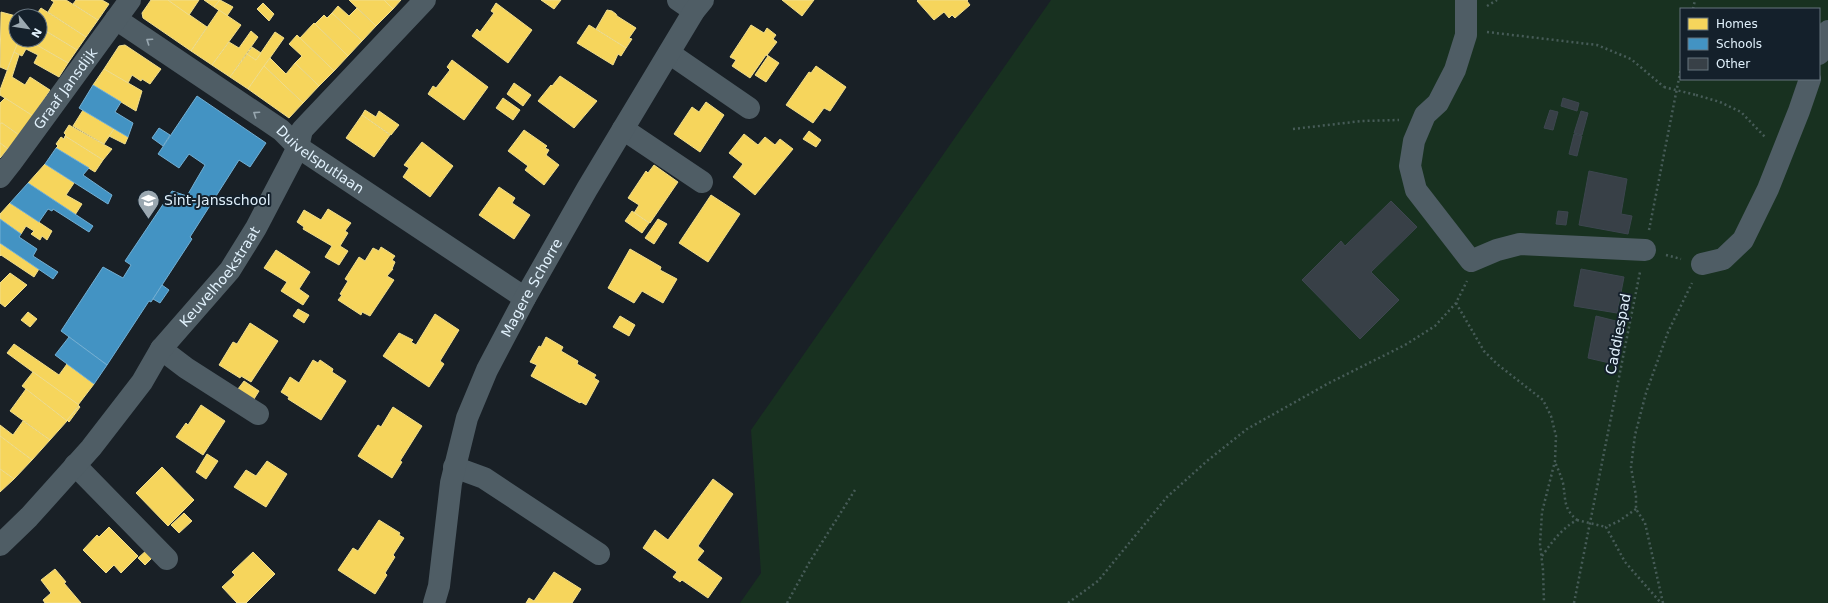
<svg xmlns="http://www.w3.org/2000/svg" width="1828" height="603" viewBox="0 0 1828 603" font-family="'DejaVu Sans',sans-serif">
  <rect width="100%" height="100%" fill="#192026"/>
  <path fill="#183120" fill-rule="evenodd" d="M1051 0H1828V603H740L761 573 751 430ZM1681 9H1819V79H1681Z"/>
  <g fill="#f6d55c" stroke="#f0dd8c">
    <polygon points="51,0 66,0 98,20 86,37 48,12 54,2"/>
    <polygon points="76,0 102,0 109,4 98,20 73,4"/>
    <polygon points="151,0 168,0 207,27 191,51 143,18 142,13"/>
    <polygon points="168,0 199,0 189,15"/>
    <polygon points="204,0 220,0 214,7"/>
    <polygon points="220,0 233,7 227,16 214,7"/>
    <polygon points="349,0 384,0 393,9 376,26"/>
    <polygon points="384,0 401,0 393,9"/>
    <polygon points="541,0 561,0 554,9"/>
    <polygon points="782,0 814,0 802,16"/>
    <polygon points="918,0 968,0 967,1 970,5 955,18 952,15 949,18 944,12 934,20 917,1"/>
    <polygon points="263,3 274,14 269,21 257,9"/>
    <polygon points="496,3 532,30 508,63 472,36 477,29 480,32 494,13 491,11"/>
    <polygon points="338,6 349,16 357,8 376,26 362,41 332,13"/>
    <polygon points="41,8 86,37 77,50 41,28 46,20 36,15"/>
    <polygon points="219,10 241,25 212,65 191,51"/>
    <polygon points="607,10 612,11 616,14 617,16 636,28 629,38 632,39 626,48 596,29"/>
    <polygon points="1,12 16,16 16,40 19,40 7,70 0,67"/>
    <polygon points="332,13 362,41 348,56 315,24 324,15 327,18"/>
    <polygon points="314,23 348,56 334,71 300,38"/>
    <polygon points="589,25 626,48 621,56 618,54 613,65 577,43"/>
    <polygon points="751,25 764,33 767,28 776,35 773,39 777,42 767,55 779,63 766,82 755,75 768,56 766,55 750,78 732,66 736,60 730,57"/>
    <polygon points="44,30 77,50 68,63 35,44 38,40 40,40 40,36"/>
    <polygon points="251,31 258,37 230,77 212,65 229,42 239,48"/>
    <polygon points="275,32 284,38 248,89 230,77 247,54 256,60"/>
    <polygon points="297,35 334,71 319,86 295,63 302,56 289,44"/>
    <polygon points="19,40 28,40 68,63 59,77 34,63 38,55 26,49 22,56 14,52"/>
    <polygon points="125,45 161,69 150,84 142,79 141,81 132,75 128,83 104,69 119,46"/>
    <polygon points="252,47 261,53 256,60 247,54"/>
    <polygon points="14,52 19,55 12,77 25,85 30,77 50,90 33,116 0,95 0,90"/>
    <polygon points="270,58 286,74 295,63 319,86 303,103 264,66"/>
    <polygon points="452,60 488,87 464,120 428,94 433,86 436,88 450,70 447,67"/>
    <polygon points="264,66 303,103 289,118 248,89"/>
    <polygon points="816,66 846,87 830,111 824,108 813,123 786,105 809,72 811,73"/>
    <polygon points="104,69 142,91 136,111 93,85"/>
    <polygon points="560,76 597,101 574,128 538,101 551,85 552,86"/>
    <polygon points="514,83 531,95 523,106 507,94"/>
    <polygon points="5,98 33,116 19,135 2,123 0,124 0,103"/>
    <polygon points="503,98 520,110 513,120 496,108"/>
    <polygon points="706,102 724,115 700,152 674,134 692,107 699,112"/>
    <polygon points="83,110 114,129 104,144 73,126"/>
    <polygon points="365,110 376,117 379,111 399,125 391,135 362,115"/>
    <polygon points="362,115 390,135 374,157 346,138"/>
    <polygon points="2,123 19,135 8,149 0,143 0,124"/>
    <polygon points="69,125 112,149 103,160 65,136 66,135 64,133"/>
    <polygon points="114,129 128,137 125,144 109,136"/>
    <polygon points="524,130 547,146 545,148 549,150 546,155 559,165 544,185 525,170 528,166 508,151"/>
    <polygon points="809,131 821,140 816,147 803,139"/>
    <polygon points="744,134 758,145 765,137 775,145 780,139 793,149 755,195 733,177 743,164 729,153"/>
    <polygon points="65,136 103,160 95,172 56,148 58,146 56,144 61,137 64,139"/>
    <polygon points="422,142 453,166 430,197 403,177 409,168 404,165"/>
    <polygon points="0,143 8,149 0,158"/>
    <polygon points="45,164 74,183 66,195 82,204 75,215 28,183"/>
    <polygon points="654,165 678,182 650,223 634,213 639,205 628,198 646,171 648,173"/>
    <polygon points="499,187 515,198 512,203 530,215 514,239 479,215"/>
    <polygon points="711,195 740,214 708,262 679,243"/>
    <polygon points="10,203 52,231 47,240 42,236 40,240 31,234 34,231 26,226 21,234 0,219 0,214"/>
    <polygon points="328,209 351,223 345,231 348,233 340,246 348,251 339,265 325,257 332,246 303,229 304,227 297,222 304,210 321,220"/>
    <polygon points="632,211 649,223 642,233 625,221"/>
    <polygon points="658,219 667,224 654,244 645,238"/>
    <polygon points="0,243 39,269 34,277 1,255 0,256"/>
    <polygon points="381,247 395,256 392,260 395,262 392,269 393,269 387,276 394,280 370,316 362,312 361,315 338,300 342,295 340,294 348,281 345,279 359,257 365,261 373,248 379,251"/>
    <polygon points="630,249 661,267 660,270 677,279 663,303 642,291 634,303 608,288"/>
    <polygon points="276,250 310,272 299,289 309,296 303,305 281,291 287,282 264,268"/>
    <polygon points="10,273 27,285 5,307 0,303 0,283"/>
    <polygon points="298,309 309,315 304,323 293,316"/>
    <polygon points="28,312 37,319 30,327 21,320"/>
    <polygon points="435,314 459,330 440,361 444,364 429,387 383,356 399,333 413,340 411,342 416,345"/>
    <polygon points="620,316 635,325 629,336 613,327"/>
    <polygon points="250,323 278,341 251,382 241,376 240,378 219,365 233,342 237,344"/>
    <polygon points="546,337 563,347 561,351 578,361 577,364 596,375 594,378 599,381 586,405 581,402 580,403 531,376 537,365 530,362 539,346 541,347"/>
    <polygon points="14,344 59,375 67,364 94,384 78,405 7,353"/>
    <polygon points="313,360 318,363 320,360 333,369 332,372 346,381 321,420 288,399 289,397 281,392 290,377 299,383"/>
    <polygon points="33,372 79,405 67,421 22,386"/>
    <polygon points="244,381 259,391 254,399 238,389"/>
    <polygon points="26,389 67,421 50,440 10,411"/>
    <polygon points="201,405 225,421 203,455 176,437 186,423 188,425"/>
    <polygon points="79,406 80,407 69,422 67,420"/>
    <polygon points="393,407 422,426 400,461 402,462 392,478 358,456 378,425 381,427"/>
    <polygon points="23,421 50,440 32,460 0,436 0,425 13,435"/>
    <polygon points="0,436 32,460 14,479 0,469"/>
    <polygon points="207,454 218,461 206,479 196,472"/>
    <polygon points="267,461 287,474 266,507 234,487 246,470 256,476"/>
    <polygon points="162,467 194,500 168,526 136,493"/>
    <polygon points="0,469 14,479 0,492"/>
    <polygon points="713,479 733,494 698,546 704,551 697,560 722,578 708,598 682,580 680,582 673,577 677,572 643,548 655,530 668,540"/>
    <polygon points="184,513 192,521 179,533 171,525"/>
    <polygon points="379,520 400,533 399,535 404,538 393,555 395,557 385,573 387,575 375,594 338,570 353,548 358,551"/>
    <polygon points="109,527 138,556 121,573 114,565 106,573 83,550 97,535 99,537"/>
    <polygon points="148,549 154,556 145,565 138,558"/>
    <polygon points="253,552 275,574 246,603 237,603 222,587 235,575 232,572"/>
    <polygon points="55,569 66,582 64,583 81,603 45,603 43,600 51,593 41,580"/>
    <polygon points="554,572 581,589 572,603 526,603 529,598 534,601"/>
  </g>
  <g fill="#4393c3" stroke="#72afd4">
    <polygon points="93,85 121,102 115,112 133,123 128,137 79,108"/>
    <polygon points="197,96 266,143 250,167 239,160 190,237 192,239 162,285 151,302 149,301 107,365 61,331 103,267 123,278 131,265 125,261 172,191 187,196 195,182 205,165 189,154 179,168 158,154"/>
    <polygon points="159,128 170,135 163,146 152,138"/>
    <polygon points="56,148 89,168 83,175 112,195 108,204 45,164"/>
    <polygon points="28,183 93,226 89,232 53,209 52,211 48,209 39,222 10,203"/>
    <polygon points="0,219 21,234 19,237 37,249 33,256 58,272 53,279 0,243"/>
    <polygon points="162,285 169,290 160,303 153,299"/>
    <polygon points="69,337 107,365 94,384 55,355"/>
  </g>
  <g fill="#384047" stroke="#3d464f">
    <polygon points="1563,98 1579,103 1577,111 1561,106"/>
    <polygon points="1550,110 1558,112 1553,130 1544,128"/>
    <polygon points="1581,111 1588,113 1582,135 1574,133"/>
    <polygon points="1574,134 1582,136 1577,156 1569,154"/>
    <polygon points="1589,171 1627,179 1621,214 1632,216 1628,234 1579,225"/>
    <polygon points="1391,201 1417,227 1371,272 1399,300 1360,339 1302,280 1341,241 1345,246"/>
    <polygon points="1558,211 1568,212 1566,225 1556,224"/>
    <polygon points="1581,269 1624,277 1617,313 1574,306"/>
    <polygon points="1596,316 1616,321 1614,331 1621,332 1614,364 1588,358"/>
  </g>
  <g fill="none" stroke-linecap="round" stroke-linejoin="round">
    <g stroke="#475c58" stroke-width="2.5" stroke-dasharray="2 3" stroke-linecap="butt">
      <polyline points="1487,6 1497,0"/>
      <polyline points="1693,9 1695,0"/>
      <polyline points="1487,32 1597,45 1631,59 1664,87"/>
      <polyline points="1696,95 1720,102 1741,112 1765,137"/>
      <polyline points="1293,129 1362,121 1399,120"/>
      <polyline points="1649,230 1681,68"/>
      <polyline points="1666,255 1681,259"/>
      <polyline points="1456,303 1484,351 1497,364 1543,400 1551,416 1556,436 1555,461 1542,512 1540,544 1543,570 1544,603"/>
      <polyline points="1636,509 1619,521 1606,527 1625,562 1661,603"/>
      <path d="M1542 556C1552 542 1562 528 1577 520 1563 508 1566 500 1563 483 1561 476 1558 469 1555 462"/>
      <polyline points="787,603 809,563 855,490"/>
      <polyline points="1068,603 1098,581 1167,497 1207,461 1247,429 1329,383 1405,345 1435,326 1456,303 1467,281"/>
      <polyline points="1574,603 1640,272"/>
      <polyline points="1663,603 1645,523 1636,509 1636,496 1631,467 1635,435 1646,393 1668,332 1692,283"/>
    </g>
    <g stroke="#4f5d65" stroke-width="22">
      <polyline points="678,0 694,11"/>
      <polyline points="1466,0 1466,35 1455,70 1438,103 1425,115 1414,141 1410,166 1416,190 1471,261 1497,250 1520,244 1645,250"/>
      <path id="s1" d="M116 19 281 130 298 147 525 298"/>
      <polyline points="669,53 749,108"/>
      <polyline points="1819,54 1828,31"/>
      <polyline points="623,129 702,182"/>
      <path id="s2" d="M0 177 11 163 130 0"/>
      <polyline points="1702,264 1723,259 1743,240 1768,189 1799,111 1810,79"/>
      <polyline points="161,349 186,368 258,414"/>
      <polyline points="75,465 167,559"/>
      <polyline points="454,467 484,478 599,554"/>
      <path id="s3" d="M0 545 29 517 91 448 142 382 161 349 230 270 256 228 290 163 298 147 302 130 425 0"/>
      <path id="s4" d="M434 603 439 586 451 483 467 418 487 370 525 298 587 189 694 11 703 0"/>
    </g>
    <g stroke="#475c58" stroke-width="2.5" stroke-dasharray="2 3" stroke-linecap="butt">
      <polyline points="1664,87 1696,95"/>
      <polyline points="1577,520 1606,527"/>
    </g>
  </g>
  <defs><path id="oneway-chevron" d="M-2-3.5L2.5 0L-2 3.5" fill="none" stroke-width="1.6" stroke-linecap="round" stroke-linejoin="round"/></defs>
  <g stroke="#98a7b0">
    <use href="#oneway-chevron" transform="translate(149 41) rotate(-146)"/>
    <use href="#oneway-chevron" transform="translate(256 114) rotate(-146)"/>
  </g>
  <defs>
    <symbol id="school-pin" viewBox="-11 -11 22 30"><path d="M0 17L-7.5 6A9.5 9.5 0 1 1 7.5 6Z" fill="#9ba8b1" stroke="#14202b"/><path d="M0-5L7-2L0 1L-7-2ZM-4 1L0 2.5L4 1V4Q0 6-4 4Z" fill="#fff"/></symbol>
  </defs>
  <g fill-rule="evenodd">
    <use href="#school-pin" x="136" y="188" width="25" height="34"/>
  </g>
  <g text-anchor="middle" stroke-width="4" stroke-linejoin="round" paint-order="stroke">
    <g font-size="14" fill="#e1f1fc" stroke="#14202b">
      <text dy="5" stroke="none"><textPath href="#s2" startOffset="110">Graaf Jansdijk</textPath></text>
      <text dy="5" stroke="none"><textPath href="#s1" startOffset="248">Duivelsputlaan</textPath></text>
      <text dy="5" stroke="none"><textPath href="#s3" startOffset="348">Keuvelhoekstraat</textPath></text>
      <text dy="5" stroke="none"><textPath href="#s4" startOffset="334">Magere Schorre</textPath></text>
      <text transform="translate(1618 334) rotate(-79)" y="5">Caddiespad</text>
    </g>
    <g font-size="14" fill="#e1f1fc" stroke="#14202b" text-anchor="start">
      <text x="164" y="205">Sint-Jansschool</text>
    </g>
  </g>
  <rect x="1680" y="8" width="140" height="72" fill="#14202b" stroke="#66747f"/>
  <rect x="1688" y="18" width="20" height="12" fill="#f6d55c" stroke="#66747f"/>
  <text x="1716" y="28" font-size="12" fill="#e1f1fc">Homes</text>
  <rect x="1688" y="38" width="20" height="12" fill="#4393c3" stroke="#66747f"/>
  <text x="1716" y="48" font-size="12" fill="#e1f1fc">Schools</text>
  <rect x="1688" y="58" width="20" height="12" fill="#384047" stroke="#66747f"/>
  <text x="1716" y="68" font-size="12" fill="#e1f1fc">Other</text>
  <g transform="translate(28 28) rotate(120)"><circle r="19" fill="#14202b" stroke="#66747f"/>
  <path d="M0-3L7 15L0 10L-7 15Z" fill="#9ba8b1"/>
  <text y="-6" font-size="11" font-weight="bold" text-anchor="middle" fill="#e1f1fc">N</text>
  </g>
</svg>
